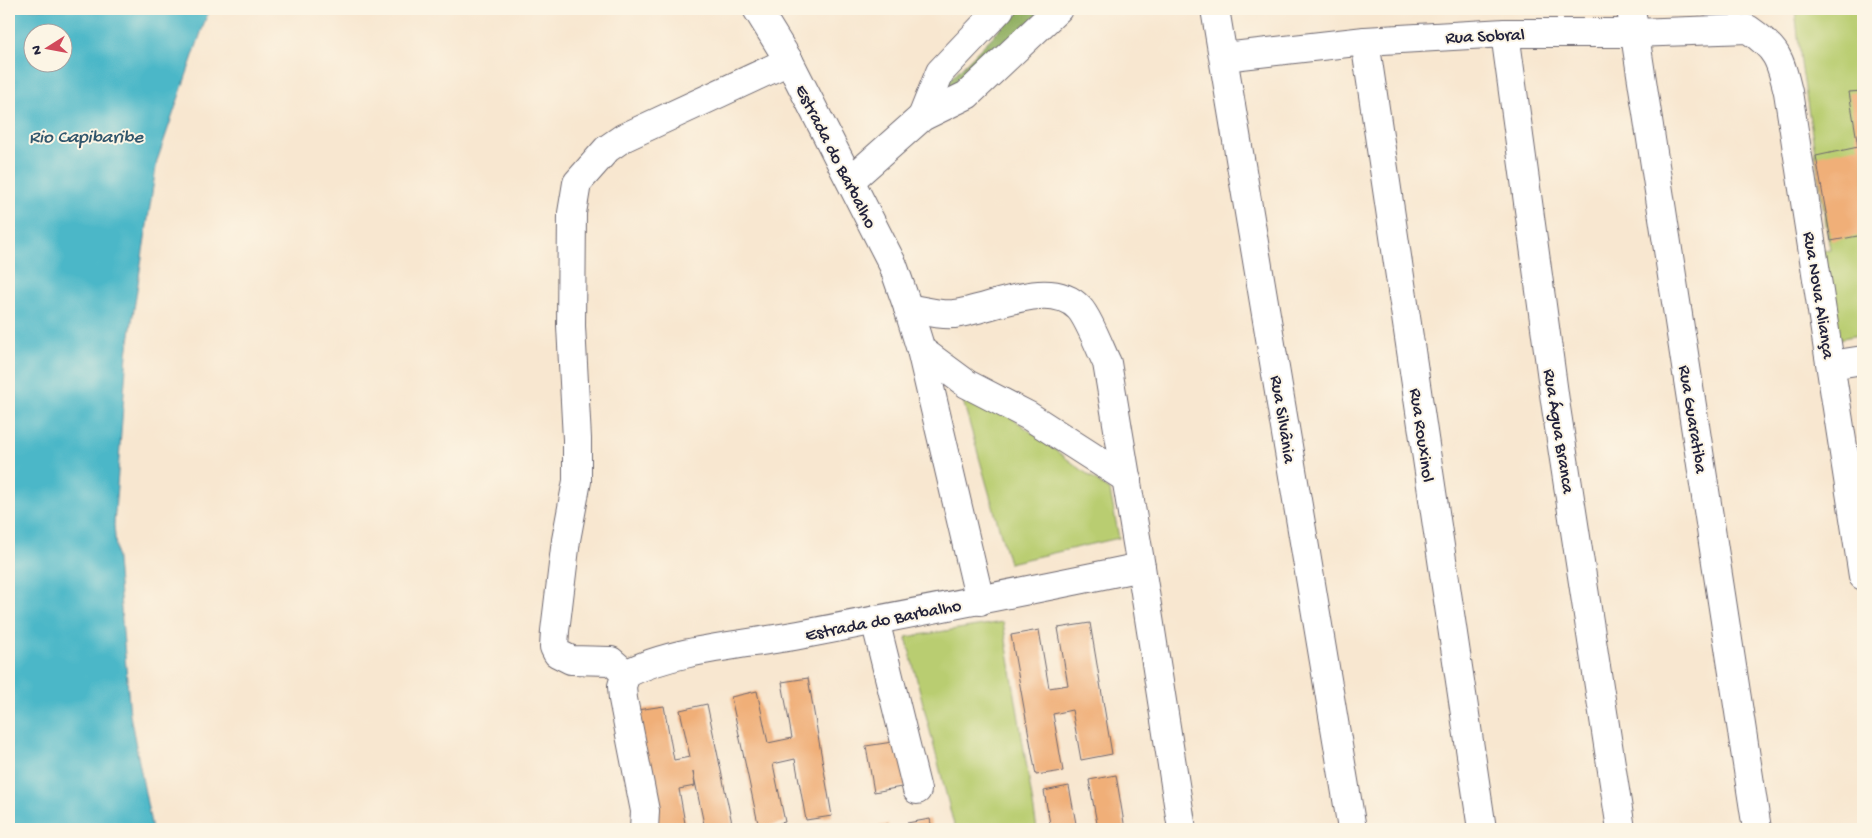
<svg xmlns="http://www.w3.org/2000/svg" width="1872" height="838" viewBox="0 0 1872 838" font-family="'Gochi Hand',sans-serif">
  <rect width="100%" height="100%" fill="#fcf5e5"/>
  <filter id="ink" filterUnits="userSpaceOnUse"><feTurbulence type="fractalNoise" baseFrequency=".02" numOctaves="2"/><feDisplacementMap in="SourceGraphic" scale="10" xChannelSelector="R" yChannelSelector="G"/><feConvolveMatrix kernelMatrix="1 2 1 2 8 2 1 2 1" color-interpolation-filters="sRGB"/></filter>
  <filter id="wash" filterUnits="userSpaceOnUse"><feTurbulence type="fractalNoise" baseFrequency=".0096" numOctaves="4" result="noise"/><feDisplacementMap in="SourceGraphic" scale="20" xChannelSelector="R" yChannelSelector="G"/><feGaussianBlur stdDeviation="1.12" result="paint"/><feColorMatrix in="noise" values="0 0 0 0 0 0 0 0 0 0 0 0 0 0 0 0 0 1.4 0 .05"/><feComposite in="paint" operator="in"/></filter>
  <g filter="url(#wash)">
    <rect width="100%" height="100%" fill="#f8e7d0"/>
    <g fill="#b9cd71" stroke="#6e7856">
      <polygon points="1795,9 1863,9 1863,334 1838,339 1823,250 1830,249 1801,63"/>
      <polygon points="956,376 1110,491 1119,538 1009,563"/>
      <polygon points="1003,622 1037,829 955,829 906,637"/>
    </g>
    <polygon fill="#92b063" stroke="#5a694f" points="1020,9 1043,9 957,91 944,85"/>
    <path fill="#4cb7c8" stroke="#376c82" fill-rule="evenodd" d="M9 9H211L206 18 157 161 127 354 114 525 130 715 152 829H9ZM32 32H62V62H32Z"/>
    <g id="blocks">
      <g fill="#f0af78">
        <polygon points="1863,91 1863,235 1831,241 1816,156 1858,147 1849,92"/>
        <polygon points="1090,623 1112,754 1081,760 1072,710 1053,714 1063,771 1036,775 1011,635 1039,630 1049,688 1068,685 1058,628"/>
        <polygon points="808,678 832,816 806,820 795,759 773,764 785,822 759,828 731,697 757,691 768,743 792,738 782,682"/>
        <polygon points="707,704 733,828 705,829 693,772 695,786 679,789 686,829 657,829 637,710 664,706 674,760 690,757 680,710"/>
        <polygon points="899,741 907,786 874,792 866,746"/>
        <polygon points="1116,775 1125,829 1098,829 1089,780"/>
        <polygon points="1069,786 1077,829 1051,829 1044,791"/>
        <polygon points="930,819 932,829 908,829 907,823"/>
        <polygon points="888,824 889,829 869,829 869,828"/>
      </g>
    </g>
  </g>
  <g filter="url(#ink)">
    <use href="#blocks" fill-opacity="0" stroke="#6d676f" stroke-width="1"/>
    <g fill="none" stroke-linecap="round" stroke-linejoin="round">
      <defs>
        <g id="minor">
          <polyline points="757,9 789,61 893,265 908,308 921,350 980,601"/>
          <polyline points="1215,9 1352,829"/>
          <polyline points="1631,9 1757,829"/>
          <polyline points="1505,33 1555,401 1621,829"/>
          <polyline points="1365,41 1482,829"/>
          <path d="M1224 57 1365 41 1505 33H1634L1748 29C1777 49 1780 58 1788 92L1863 576"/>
          <polyline points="922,117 940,72 1000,9"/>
          <polyline points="851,180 922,117 967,95 1058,9"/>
          <path d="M908 308C921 310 941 316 954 314 990 310 1050 277 1079 308 1088 317 1101 351 1107 363L1141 567 1182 829"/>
          <polyline points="921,350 967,384 1029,416 1127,479"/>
          <polyline points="1831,365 1863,360"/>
          <polyline points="875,620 917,790"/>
          <polyline points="626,674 611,661 571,660 557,653 554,647 555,631 566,540 577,481 577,439 571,326 572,213 577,183 607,149 623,138 789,61"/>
          <path d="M626 674C674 649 745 645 799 635 913 613 1027 591 1141 567"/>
          <polyline points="626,674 622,686 623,699 645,811 644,829"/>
        </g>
      </defs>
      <use href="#minor" stroke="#6d676f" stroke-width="30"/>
      <use href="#minor" stroke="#fff" stroke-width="28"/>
    </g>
  </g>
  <g text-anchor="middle" stroke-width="4" stroke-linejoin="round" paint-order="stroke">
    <g font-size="18" fill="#22223b" stroke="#fcf5e5">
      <text transform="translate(1485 35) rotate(-2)" y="6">Rua Sobral</text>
      <text transform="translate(837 156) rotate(63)" y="6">Estrada do Barbalho</text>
      <text transform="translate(1820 295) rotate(81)" y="6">Rua Nova Aliança</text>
      <text transform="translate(1284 419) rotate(81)" y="6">Rua Silvânia</text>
      <text transform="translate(1694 419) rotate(81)" y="6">Rua Guaratiba</text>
      <text transform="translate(1560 431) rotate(81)" y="6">Rua Água Branca</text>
      <text transform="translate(1423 435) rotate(82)" y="6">Rua Rouxinol</text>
      <text transform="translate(883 619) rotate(-11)" y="6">Estrada do Barbalho</text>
    </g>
    <g font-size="19" font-style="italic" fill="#31566c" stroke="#fcf5e5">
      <text x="86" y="142">Rio Capibaribe</text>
    </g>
  </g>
  <rect width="1872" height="838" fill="none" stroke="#fcf5e5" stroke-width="30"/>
  <g transform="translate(48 48) rotate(259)"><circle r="24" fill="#fcf5e5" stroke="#a5a1a1"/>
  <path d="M0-4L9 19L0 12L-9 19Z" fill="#d1495b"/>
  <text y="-8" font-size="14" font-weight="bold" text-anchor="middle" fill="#22223b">N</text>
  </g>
</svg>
